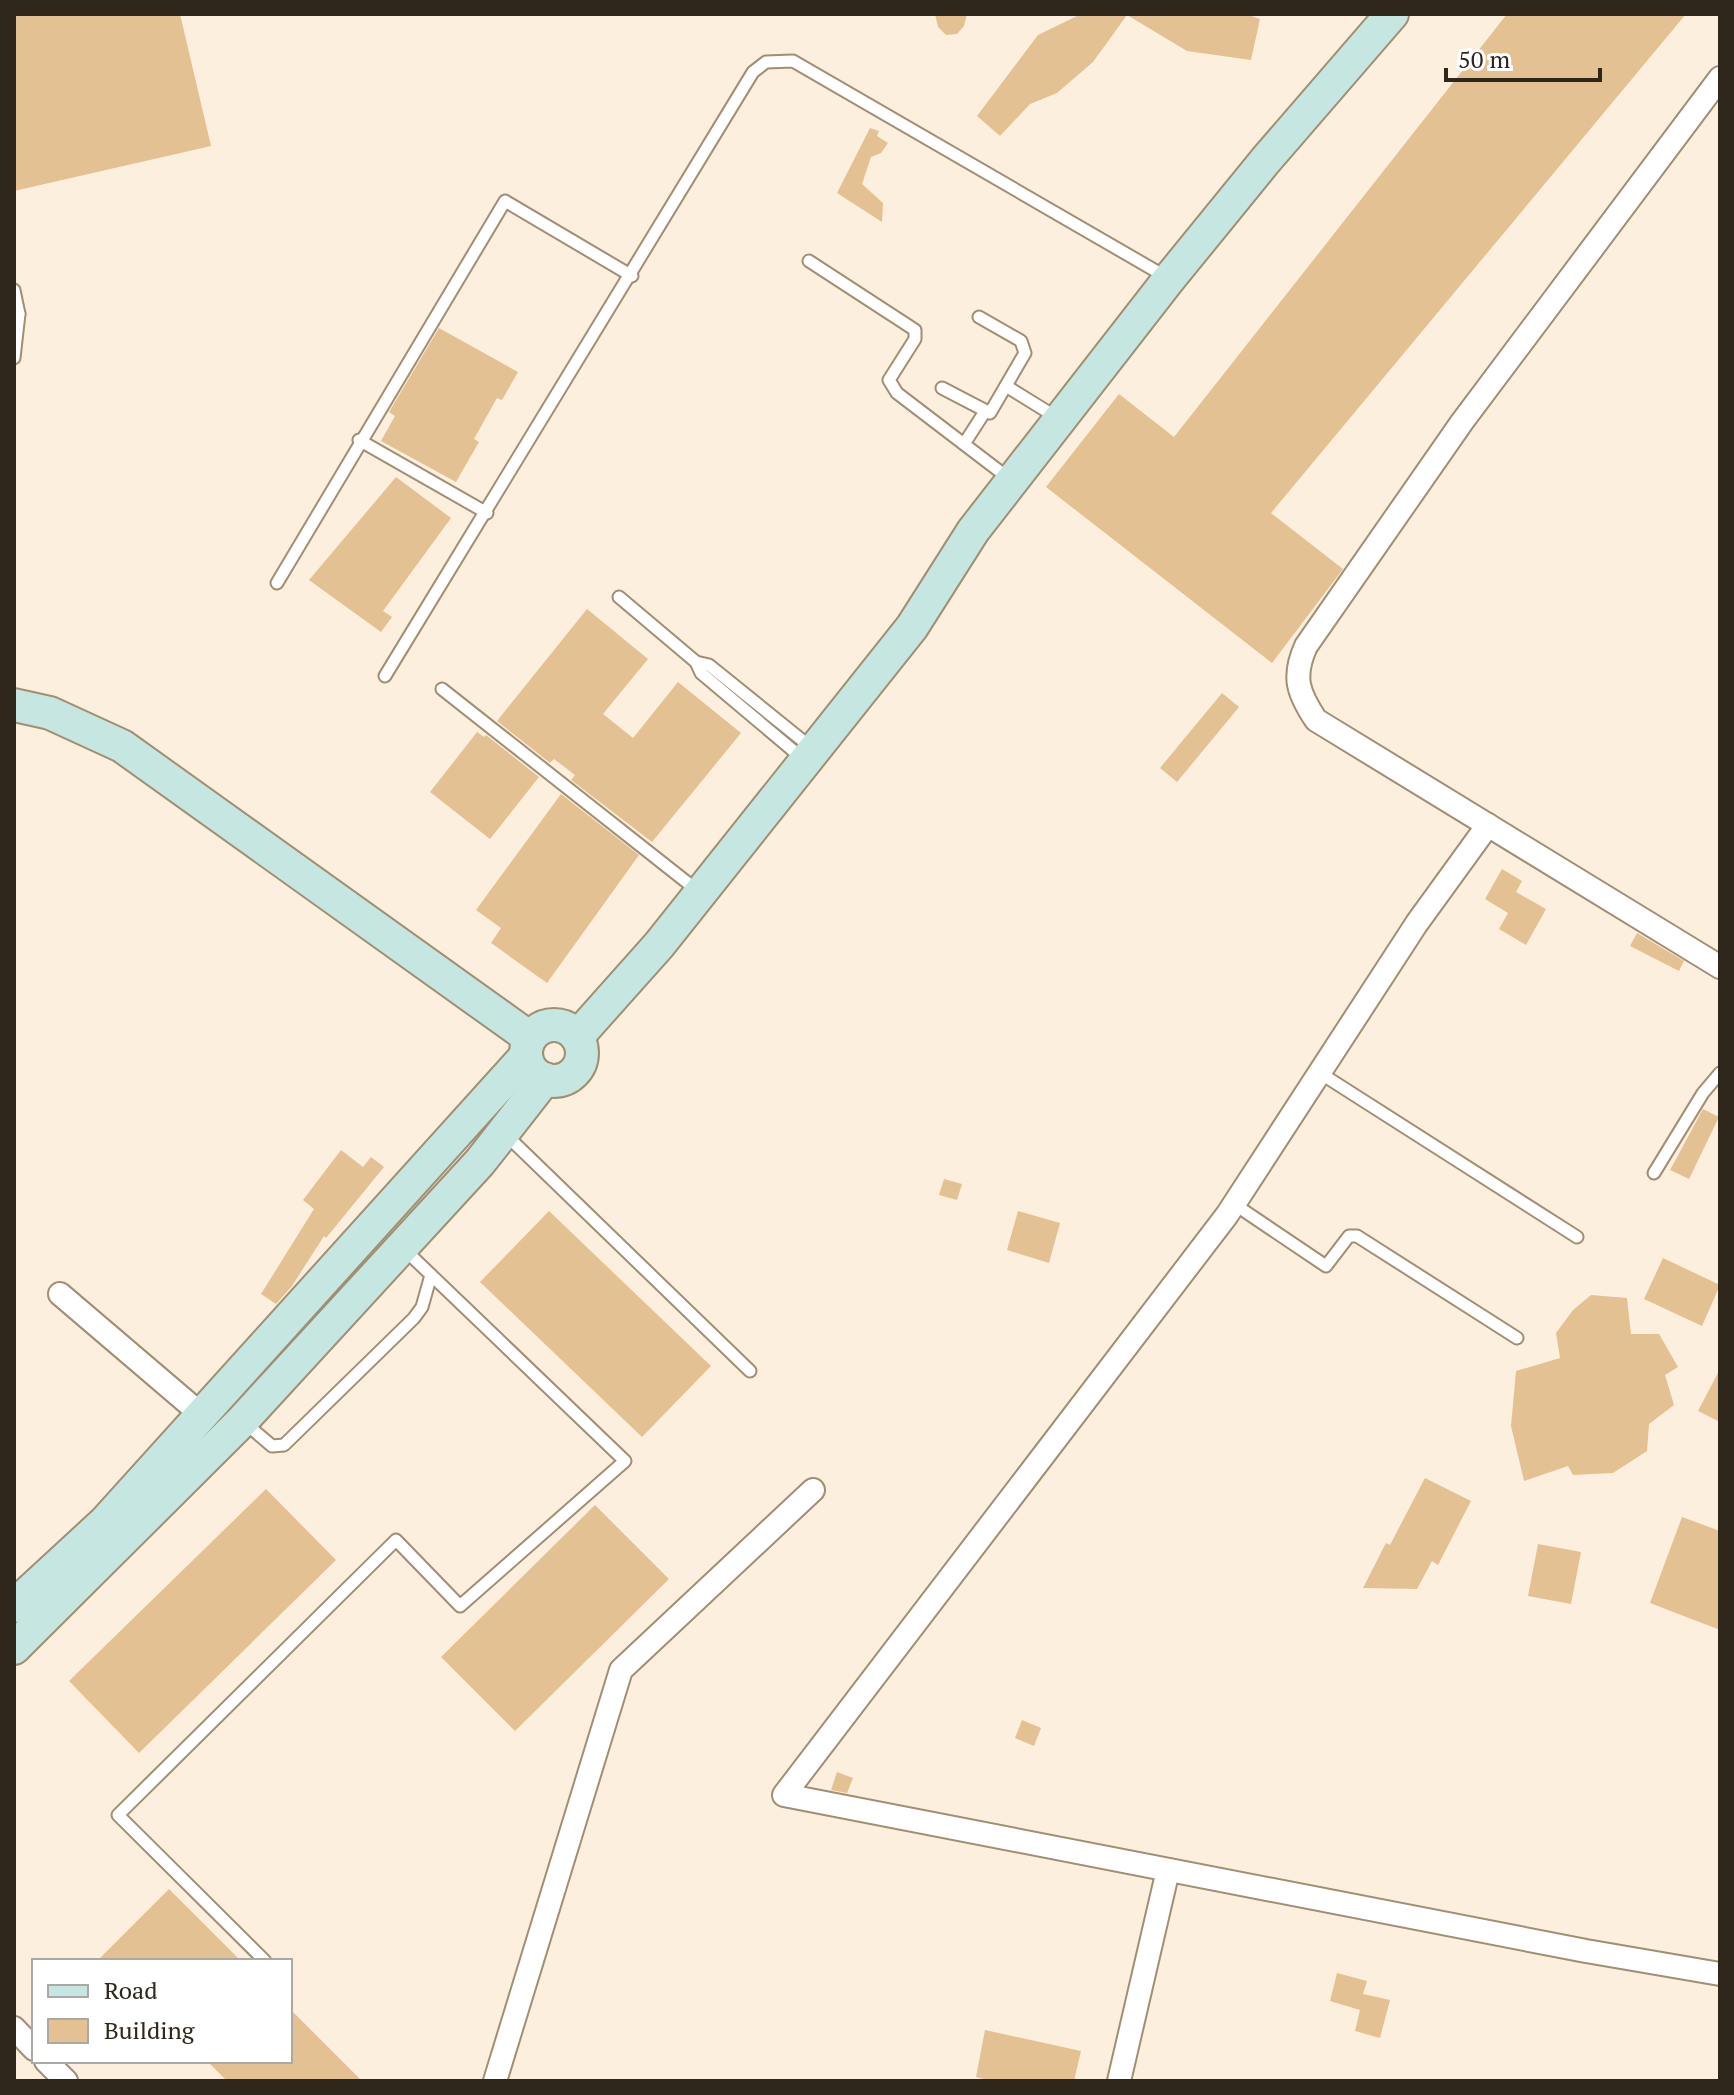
<svg xmlns="http://www.w3.org/2000/svg" width="1734" height="2095" viewBox="0 0 1734 2095" font-family="'PT Serif',serif">
  <rect width="100%" height="100%" fill="#fcefde"/>
  <g fill="#e4c192">
    <polygon points="14,14 180,14 211,146 14,191"/>
    <polygon points="935,14 967,14 964,26 957,34 946,35 938,27"/>
    <polygon points="1081,14 1246,14 1260,19 1251,60 1187,51 1127,15 1093,62 1057,93 1030,104 1000,136 977,116 1038,35"/>
    <polygon points="1507,14 1686,14 1271,513 1343,569 1272,663 1046,487 1119,394 1174,437"/>
    <polygon points="870,128 879,131 877,136 888,143 881,153 871,157 862,184 883,203 882,222 837,193"/>
    <polygon points="439,328 518,372 502,400 497,398 474,439 479,442 456,482 381,441 395,416 389,412"/>
    <polygon points="396,477 451,518 383,611 392,617 381,632 309,580"/>
    <polygon points="587,609 648,659 603,714 633,738 678,682 741,733 652,842 571,780 575,775 554,759 550,763 497,721"/>
    <polygon points="1222,693 1239,707 1177,782 1160,768"/>
    <polygon points="477,732 484,737 486,735 539,777 490,839 430,792"/>
    <polygon points="561,794 639,855 547,983 491,943 501,928 476,910"/>
    <polygon points="1502,869 1522,881 1516,892 1546,909 1526,945 1499,929 1508,913 1485,899"/>
    <polygon points="1637,933 1684,961 1679,971 1630,946"/>
    <polygon points="1703,1109 1719,1117 1689,1179 1670,1170"/>
    <polygon points="341,1150 363,1167 371,1157 384,1167 326,1238 324,1236 292,1286 276,1304 261,1294 314,1209 303,1200"/>
    <polygon points="944,1179 962,1184 957,1200 939,1195"/>
    <polygon points="549,1211 711,1366 642,1437 480,1282"/>
    <polygon points="1018,1211 1060,1223 1049,1263 1007,1250"/>
    <polygon points="1663,1258 1720,1285 1702,1326 1644,1299"/>
    <polygon points="1591,1295 1627,1298 1631,1334 1659,1334 1678,1367 1665,1375 1674,1405 1649,1424 1647,1451 1613,1473 1573,1475 1568,1466 1524,1481 1511,1426 1516,1371 1560,1358 1556,1333 1573,1310"/>
    <polygon points="1720,1369 1720,1422 1698,1411"/>
    <polygon points="1425,1478 1471,1501 1438,1565 1432,1561 1417,1589 1363,1588 1386,1543 1390,1545"/>
    <polygon points="266,1489 336,1560 139,1753 69,1681"/>
    <polygon points="595,1505 669,1579 515,1731 441,1657"/>
    <polygon points="1682,1517 1720,1531 1720,1630 1650,1603"/>
    <polygon points="1538,1544 1581,1552 1571,1604 1528,1596"/>
    <polygon points="1022,1720 1041,1728 1034,1746 1015,1738"/>
    <polygon points="837,1772 853,1778 847,1793 831,1790"/>
    <polygon points="169,1889 241,1961 97,1961"/>
    <polygon points="1337,1973 1367,1981 1363,1994 1390,2000 1380,2038 1355,2031 1360,2010 1330,2001"/>
    <polygon points="290,2009 362,2081 227,2081 207,2061 290,2061"/>
    <polygon points="985,2030 1081,2051 1074,2081 993,2081 976,2077"/>
  </g>
  <g fill="none" stroke-linecap="round" stroke-linejoin="round">
    <defs>
      <g id="lane">
        <polyline points="809,261 915,330 915,339 889,380 897,393 1011,480"/>
        <polyline points="14,290 19,314"/>
        <polyline points="14,322 19,314 14,358"/>
        <polyline points="1006,386 1056,417"/>
        <polyline points="942,388 990,413 1025,353 1021,341 979,317"/>
        <polyline points="359,440 487,513"/>
        <polyline points="964,444 984,413"/>
        <polyline points="277,583 505,201 632,276"/>
        <polyline points="619,597 696,662"/>
        <polyline points="385,676 753,72 766,62 793,61 1168,278"/>
        <polyline points="442,689 698,891"/>
        <polyline points="802,758 701,673 696,662 709,665 813,749"/>
        <polyline points="1320,1073 1577,1237"/>
        <polyline points="506,1135 750,1371"/>
        <polyline points="1654,1173 1703,1093 1720,1073"/>
        <polyline points="1234,1204 1326,1266 1349,1236 1357,1236 1517,1338"/>
        <polyline points="245,1423 272,1446 284,1445 414,1318 422,1307 431,1275"/>
        <polyline points="265,1961 118,1815 396,1540 460,1606 625,1461 404,1249"/>
      </g>
      <g id="street">
        <path d="M1720 78 1462 422 1306 646C1292 677 1298 693 1316 720L1720 967"/>
        <polyline points="1488,825 1417,923 1227,1215 784,1795 1586,1951 1720,1974"/>
        <polyline points="60,1294 203,1416"/>
        <polyline points="14,2028 34,2049"/>
        <polyline points="46,2061 66,2081"/>
        <polyline points="495,2081 621,1670 813,1490"/>
        <polyline points="1119,2081 1168,1870"/>
      </g>
      <g id="secondary">
        <polyline points="14,705 50,713 122,746 530,1038"/>
        <circle cx="554" cy="1053" r="28"/>
        <polyline points="577,1037 659,945 912,627 973,531 1169,279 1265,161 1392,14"/>
        <polyline points="14,1606 105,1522 526,1056"/>
        <polyline points="14,1648 242,1421 480,1162 545,1079"/>
      </g>
    </defs>
    <use href="#lane" stroke="#a18e73" stroke-width="15"/>
    <use href="#street" stroke="#a18e73" stroke-width="26"/>
    <use href="#secondary" stroke="#a18e73" stroke-width="36"/>
    <use href="#lane" stroke="#fff" stroke-width="11"/>
    <use href="#street" stroke="#fff" stroke-width="22"/>
    <use href="#secondary" stroke="#c6e7e1" stroke-width="32"/>
  </g>
  <rect width="1734" height="2095" fill="none" stroke="#2f271c" stroke-width="32"/>
  <rect x="32" y="1959" width="260" height="104" fill="#ffffff" stroke="#aca9a4" stroke-width="2"/>
  <rect x="48" y="1985" width="40" height="12" fill="#c6e7e1" stroke="#aca9a4" stroke-width="2"/>
  <text x="104" y="1999" font-size="24" fill="#2f271c">Road</text>
  <rect x="48" y="2019" width="40" height="24" fill="#e4c192" stroke="#aca9a4" stroke-width="2"/>
  <text x="104" y="2039" font-size="24" fill="#2f271c">Building</text>
  <path d="M1446 68v12h154v-12" fill="none" stroke="#2f271c" stroke-width="4"/>
  <text x="1458" y="68" font-size="24" fill="#2f271c" stroke="#ffffff" stroke-width="6" paint-order="stroke">50 m</text>
</svg>
